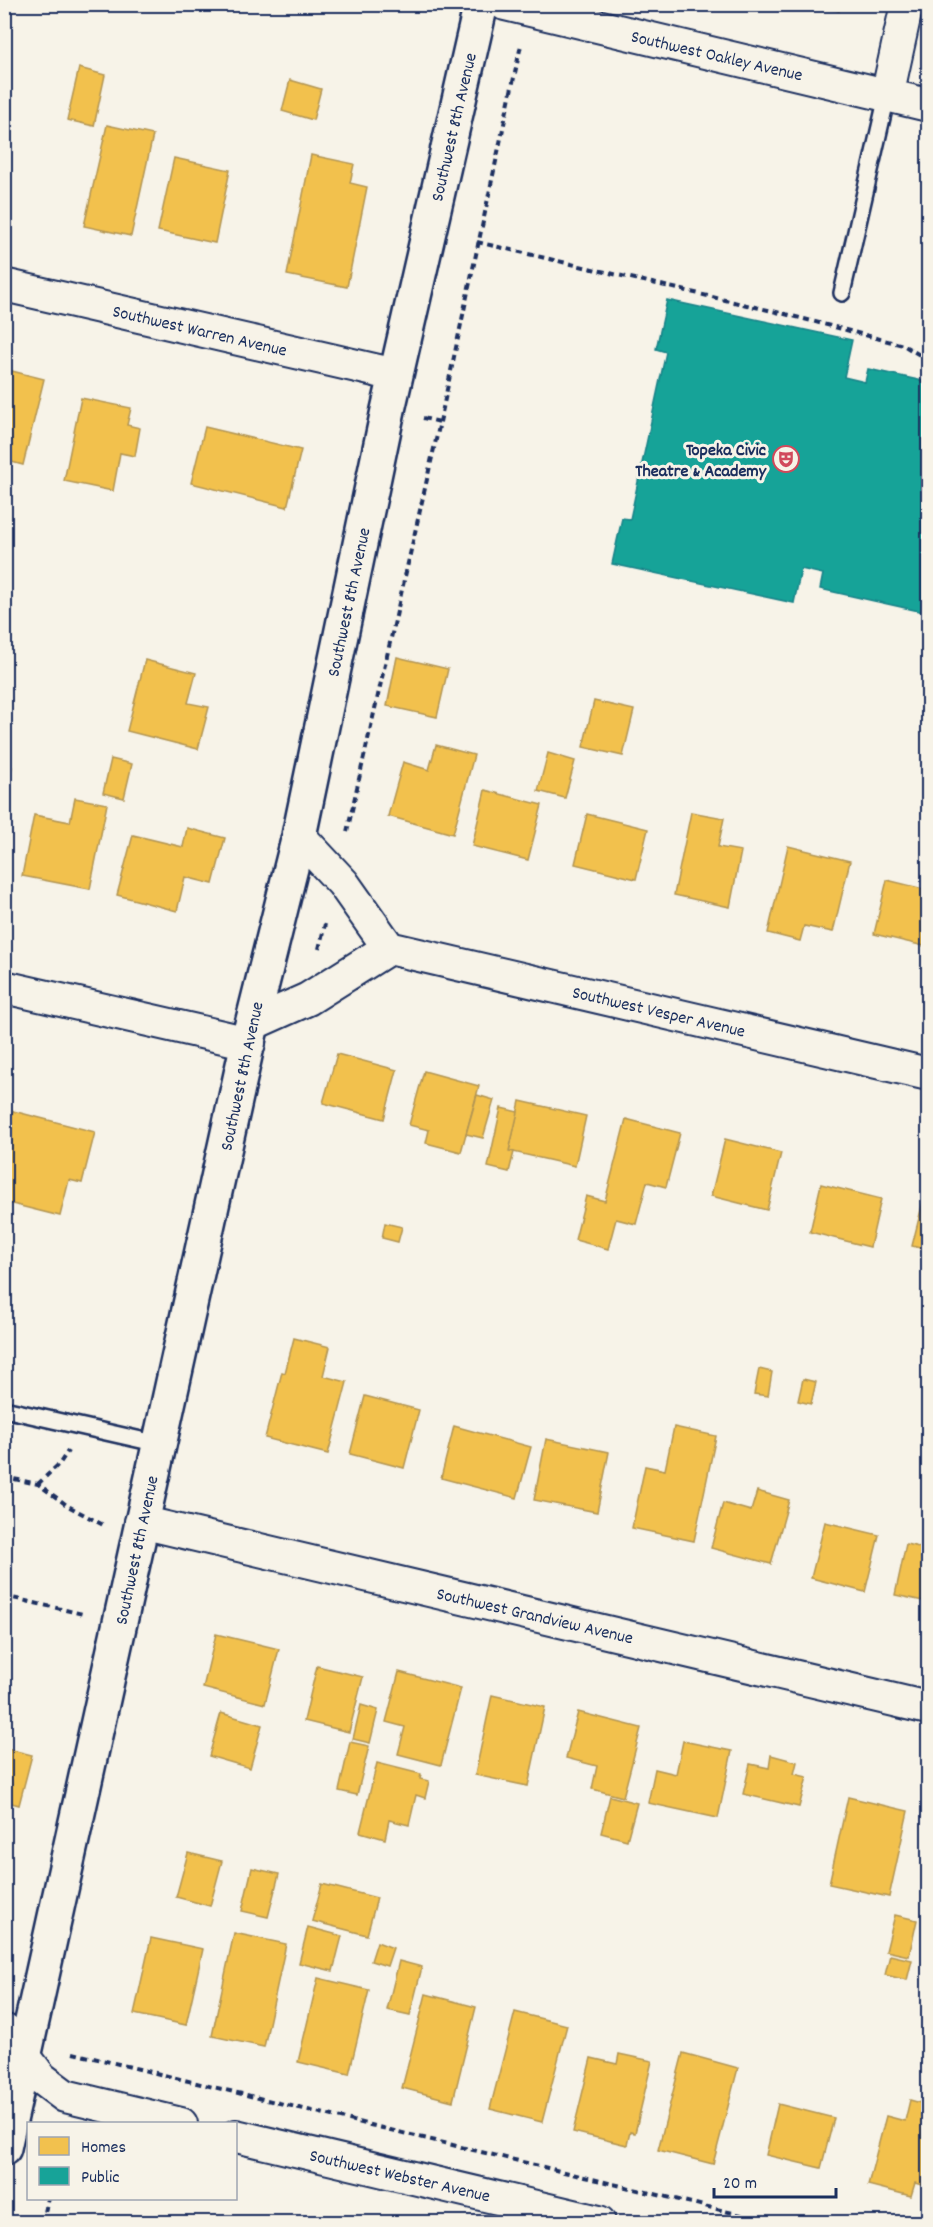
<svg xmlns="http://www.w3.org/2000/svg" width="933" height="2227" viewBox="0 0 933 2227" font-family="Dekko,sans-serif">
  <rect width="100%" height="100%" fill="#f7f3e8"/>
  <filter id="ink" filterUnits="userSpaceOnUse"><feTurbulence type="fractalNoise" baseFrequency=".0167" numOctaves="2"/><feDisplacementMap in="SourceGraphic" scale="12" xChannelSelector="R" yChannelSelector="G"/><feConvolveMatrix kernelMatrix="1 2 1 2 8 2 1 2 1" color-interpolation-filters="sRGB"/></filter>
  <g filter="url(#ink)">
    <g fill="#f2c14e" stroke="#b29553" stroke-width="1.5">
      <polygon points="813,4 841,4 839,11"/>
      <polygon points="79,68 105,75 94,126 67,120"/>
      <polygon points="290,80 321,89 313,120 282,111"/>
      <polygon points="107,125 153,135 131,236 84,226"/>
      <polygon points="311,155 354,164 350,183 367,187 347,287 287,275"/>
      <polygon points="174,158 230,170 215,243 158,231"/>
      <polygon points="4,369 44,379 23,465 4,460"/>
      <polygon points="81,398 131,408 127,425 140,428 135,456 120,453 113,491 64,481"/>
      <polygon points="205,427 301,450 287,507 191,483"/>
      <polygon points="397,657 448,669 437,717 387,706"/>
      <polygon points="145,660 196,673 188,703 209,707 198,749 127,731"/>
      <polygon points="594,701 634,710 623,756 583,747"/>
      <polygon points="436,745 474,755 453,834 388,816 403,762 429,770"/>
      <polygon points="548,753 575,761 565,798 538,791"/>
      <polygon points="111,759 132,764 124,798 103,793"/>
      <polygon points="4,765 12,767 4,806"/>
      <polygon points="485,790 542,805 528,860 472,846"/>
      <polygon points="75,798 107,804 90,889 22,876 34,815 70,822"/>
      <polygon points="691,812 724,818 718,847 741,851 730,907 674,895"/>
      <polygon points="587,814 648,829 636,879 575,864"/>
      <polygon points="187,828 225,838 213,884 185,877 177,911 117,895 133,835 183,847"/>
      <polygon points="788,846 850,861 833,932 804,926 800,941 768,933"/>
      <polygon points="887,880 928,890 928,947 874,934"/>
      <polygon points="337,1054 397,1070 384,1119 323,1103"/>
      <polygon points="424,1071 479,1086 461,1152 426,1143 429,1130 409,1125"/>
      <polygon points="477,1095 494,1100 483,1138 466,1134"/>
      <polygon points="520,1101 586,1116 575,1166 509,1151"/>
      <polygon points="501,1108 518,1112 509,1151 514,1152 509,1172 488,1167"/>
      <polygon points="13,1111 95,1132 82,1183 69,1180 60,1216 4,1202 8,1185 4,1184 4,1137"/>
      <polygon points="626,1119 680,1133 666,1187 647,1182 636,1224 616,1219 608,1249 575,1240 586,1196 605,1201"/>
      <polygon points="725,1139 781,1153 767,1210 711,1196"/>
      <polygon points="821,1184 881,1199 870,1247 810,1232"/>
      <polygon points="925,1194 928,1195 928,1250 912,1246"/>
      <polygon points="385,1223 402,1227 398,1242 382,1238"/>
      <polygon points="294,1338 330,1347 323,1376 347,1382 328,1454 265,1438 282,1372 285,1373"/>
      <polygon points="759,1369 772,1372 768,1396 754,1394"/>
      <polygon points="803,1379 816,1382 811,1404 798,1401"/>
      <polygon points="365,1396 419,1410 404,1468 350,1454"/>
      <polygon points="454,1426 531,1447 517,1498 441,1478"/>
      <polygon points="674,1427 716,1436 694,1541 632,1528 645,1466 665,1470"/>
      <polygon points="546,1439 609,1452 597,1512 534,1500"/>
      <polygon points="757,1491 789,1500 771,1564 711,1548 723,1503 751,1511"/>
      <polygon points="825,1522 879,1535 865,1592 811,1578"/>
      <polygon points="906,1544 928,1549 928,1602 895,1595"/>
      <polygon points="216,1634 279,1649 265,1704 203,1688"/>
      <polygon points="317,1666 363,1677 349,1732 304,1721"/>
      <polygon points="399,1672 461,1688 441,1765 398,1754 405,1727 386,1722"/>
      <polygon points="492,1695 545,1707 528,1786 475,1775"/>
      <polygon points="361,1705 378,1710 370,1743 353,1739"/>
      <polygon points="578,1712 641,1728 623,1797 592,1789 597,1766 566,1758"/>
      <polygon points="221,1713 262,1725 250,1768 209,1756"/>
      <polygon points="683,1741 732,1751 718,1818 648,1803 655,1769 676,1774"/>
      <polygon points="350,1742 369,1746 357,1795 339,1791"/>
      <polygon points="4,1748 32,1755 19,1805 4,1801"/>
      <polygon points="771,1755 797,1762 794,1774 807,1777 799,1807 743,1794 750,1764 769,1768"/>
      <polygon points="377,1763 421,1774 420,1779 429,1781 425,1798 416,1795 409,1825 389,1820 385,1839 360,1832"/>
      <polygon points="610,1796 637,1803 627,1840 601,1833"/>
      <polygon points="848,1797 908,1811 889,1897 829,1884"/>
      <polygon points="188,1853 222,1861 210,1906 176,1897"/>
      <polygon points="252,1868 279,1874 268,1917 242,1911"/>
      <polygon points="322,1884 377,1898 367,1935 312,1921"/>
      <polygon points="895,1915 917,1920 909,1956 886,1951"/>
      <polygon points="308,1927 342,1936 333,1971 299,1963"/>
      <polygon points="234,1933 286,1944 264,2047 212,2036"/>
      <polygon points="151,1938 203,1949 186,2025 134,2014"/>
      <polygon points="377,1942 393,1948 387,1966 371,1961"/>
      <polygon points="890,1955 912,1960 907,1980 885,1975"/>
      <polygon points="399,1961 422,1967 410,2015 387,2010"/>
      <polygon points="318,1978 369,1990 349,2074 298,2062"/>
      <polygon points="426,1994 476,2007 453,2101 402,2088"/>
      <polygon points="515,2012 567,2025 542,2122 490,2109"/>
      <polygon points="683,2053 738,2068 713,2164 658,2150"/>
      <polygon points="619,2054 652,2061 635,2133 630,2132 627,2145 573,2132 591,2058 617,2064"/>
      <polygon points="910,2100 928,2105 928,2187 915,2183 911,2196 868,2185 886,2116 905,2121"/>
      <polygon points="778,2104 834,2118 821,2168 766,2155"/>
    </g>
    <polygon fill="#17a398" stroke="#188087" stroke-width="1.5" points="667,300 852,340 844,377 865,382 868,369 928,382 928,613 820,589 823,574 801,569 794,603 612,564 622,518 630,519 666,352 656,349"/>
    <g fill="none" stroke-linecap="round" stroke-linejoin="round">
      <defs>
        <g id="service">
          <polyline points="842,293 887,96"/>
          <polyline points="4,1409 159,1444"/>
        </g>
        <g id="minor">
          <polyline points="505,4 928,105"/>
          <polyline points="887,96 907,4"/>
          <polyline points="4,285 396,375"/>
          <polyline points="299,836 343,883 389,948 928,1074"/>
          <polyline points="4,987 249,1043"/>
          <polyline points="252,1024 308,999 389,948"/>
          <polyline points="141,1522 928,1708"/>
          <polyline points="4,2030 41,2078 65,2096 181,2124"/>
          <polyline points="236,2136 599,2222"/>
        </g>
        <polyline id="tertiary" points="4,2148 252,1024 299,836 388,410 481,4"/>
      </defs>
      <use href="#service" stroke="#1b2f5e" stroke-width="20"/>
      <use href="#minor" stroke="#1b2f5e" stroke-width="36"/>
      <use href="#tertiary" stroke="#1b2f5e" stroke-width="38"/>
      <g stroke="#1b2f5e" stroke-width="4" stroke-dasharray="6 4.5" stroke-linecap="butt">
        <polyline points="477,242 785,314 903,345 928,360"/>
        <polyline points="423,418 440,422"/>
        <polyline points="347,832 440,422 521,45"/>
        <polyline points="319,949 325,924"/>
        <polyline points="4,1477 38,1484 68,1506 105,1526"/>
        <polyline points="38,1484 60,1463 68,1451"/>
        <polyline points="4,1596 83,1614"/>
        <polyline points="73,2053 770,2222"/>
        <polyline points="43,2222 48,2198"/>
      </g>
      <use href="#service" stroke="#f7f3e8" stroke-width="15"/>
      <use href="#minor" stroke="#f7f3e8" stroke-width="32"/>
      <use href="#tertiary" stroke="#f7f3e8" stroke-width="33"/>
    </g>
  </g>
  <defs>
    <symbol id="theatre-ring" viewBox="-11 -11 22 22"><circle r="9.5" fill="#f7f3e8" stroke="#d1495b" stroke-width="1.5"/><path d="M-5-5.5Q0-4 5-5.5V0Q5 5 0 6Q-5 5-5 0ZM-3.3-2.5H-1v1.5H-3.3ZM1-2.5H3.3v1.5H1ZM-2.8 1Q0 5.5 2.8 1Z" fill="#d1495b"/></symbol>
  </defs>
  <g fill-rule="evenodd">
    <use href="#theatre-ring" x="771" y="444" width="30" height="30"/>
  </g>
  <g text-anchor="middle" stroke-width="6" stroke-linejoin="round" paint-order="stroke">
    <g font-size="18" fill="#1b2f5e" stroke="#f7f3e8">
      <text transform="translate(717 55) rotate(13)" y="6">Southwest Oakley Avenue</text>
      <text transform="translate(453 127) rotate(-77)" y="6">Southwest 8th Avenue</text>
      <text transform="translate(200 330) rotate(13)" y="6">Southwest Warren Avenue</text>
      <text transform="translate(348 602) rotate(-78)" y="6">Southwest 8th Avenue</text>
      <text transform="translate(659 1011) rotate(13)" y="6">Southwest Vesper Avenue</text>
      <text transform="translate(241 1076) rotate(-78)" y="6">Southwest 8th Avenue</text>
      <text transform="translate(136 1550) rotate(-78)" y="6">Southwest 8th Avenue</text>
      <text transform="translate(535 1615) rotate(13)" y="6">Southwest Grandview Avenue</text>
      <text transform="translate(400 2175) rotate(13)" y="6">Southwest Webster Avenue</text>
    </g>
    <g font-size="18" font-weight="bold" fill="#1b2f5e" stroke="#f7f3e8" text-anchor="end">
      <text x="766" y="455">Topeka Civic<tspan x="766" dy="21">Theatre &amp; Academy</tspan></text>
    </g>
  </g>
  <rect width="933" height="2227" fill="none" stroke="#f7f3e8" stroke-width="24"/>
  <rect x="12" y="12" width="909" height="2203" fill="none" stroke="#1b2f5e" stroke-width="2" filter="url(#ink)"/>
  <rect x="27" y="2122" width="210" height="78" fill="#f7f3e8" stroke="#9fa5b1" stroke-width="1.5"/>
  <rect x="39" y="2137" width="30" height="18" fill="#f2c14e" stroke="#9fa5b1" stroke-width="1.5"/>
  <text x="81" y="2152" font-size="18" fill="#1b2f5e">Homes</text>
  <rect x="39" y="2167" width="30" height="18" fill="#17a398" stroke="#9fa5b1" stroke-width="1.5"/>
  <text x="81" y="2182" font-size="18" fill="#1b2f5e">Public</text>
  <path d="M714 2188v9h122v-9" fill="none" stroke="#1b2f5e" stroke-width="3"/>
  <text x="723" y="2188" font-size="18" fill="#1b2f5e" stroke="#f7f3e8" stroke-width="4.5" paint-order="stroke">20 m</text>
</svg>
